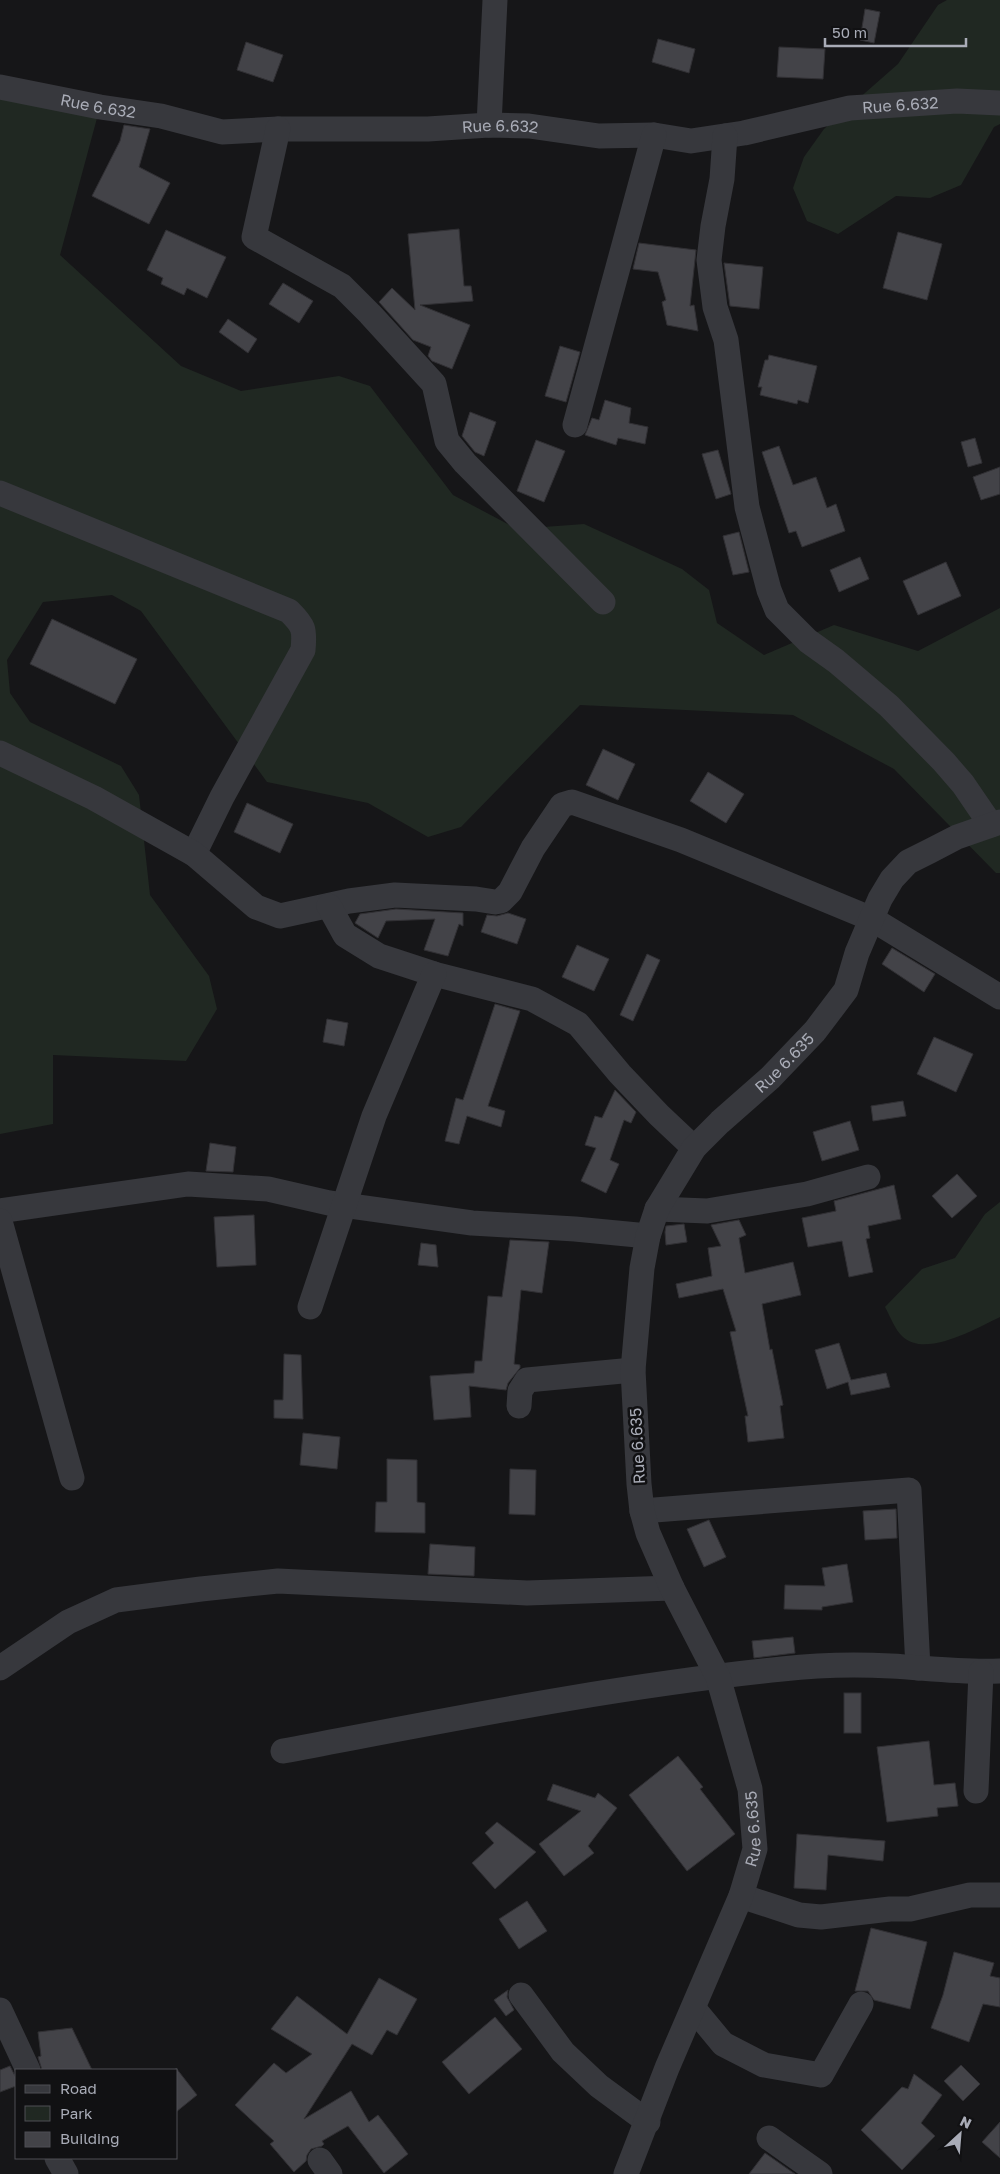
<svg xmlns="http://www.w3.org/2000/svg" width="1000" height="2174" viewBox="0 0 1000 2174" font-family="'Golos Text',sans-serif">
  <rect width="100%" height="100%" fill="#161618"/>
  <g fill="#202822">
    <polygon points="947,0 1000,0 1000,124 994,127 961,185 930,198 896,196 838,234 807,221 793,188 804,157 824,129 898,64 938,5"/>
    <polygon points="0,89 100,107 60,255 181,366 241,391 339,376 370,386 453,495 517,529 584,524 682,569 709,590 717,623 764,655 834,625 918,651 1000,608 1000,873 996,873 894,769 793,715 580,705 461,827 428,837 368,803 267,782 141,611 112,595 43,602 7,660 10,693 30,722 121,766 139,795 150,895 209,976 217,1009 186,1061 53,1055 53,1124 0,1134"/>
    <path d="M1000 1202V1317C977 1328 926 1358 903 1337 895 1330 890 1316 885 1307L922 1269 955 1258 985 1214Z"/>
  </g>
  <g fill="#434348" stroke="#313034">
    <polygon points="865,9 880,12 874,43 860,40"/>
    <polygon points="658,39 695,49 689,73 652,62"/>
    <polygon points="246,42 283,55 273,82 237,70"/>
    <polygon points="779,47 825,49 823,79 777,77"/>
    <polygon points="124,125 150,129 139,167 170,183 149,224 92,196 120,141"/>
    <polygon points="459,229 464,286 471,286 473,301 420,305 470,325 452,369 432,361 428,356 431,347 413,340 379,302 392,288 415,310 408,234"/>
    <polygon points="166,230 226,257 207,298 187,288 184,295 161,284 163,278 147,270"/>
    <polygon points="898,232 942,244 927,300 883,288"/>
    <polygon points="639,243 696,250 690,306 694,305 698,331 667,325 662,302 666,300 658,272 633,269"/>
    <polygon points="724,263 763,267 759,309 730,306"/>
    <polygon points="283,283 313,301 299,323 269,304"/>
    <polygon points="228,319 257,339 248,353 219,332"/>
    <polygon points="560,346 580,352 566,402 545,396"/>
    <polygon points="769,355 817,366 808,403 798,400 797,404 760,395 762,387 758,387 765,360 768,360"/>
    <polygon points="605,400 631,408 629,423 648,427 645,444 618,438 616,445 585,435 592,418 599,420"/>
    <polygon points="470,412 496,422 484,456 475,452 462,436"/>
    <polygon points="975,438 982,463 968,467 961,442"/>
    <polygon points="536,440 565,451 544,502 517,491"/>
    <polygon points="779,446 793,485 816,477 827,508 836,504 845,531 802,547 796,531 789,533 762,452"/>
    <polygon points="718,450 731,494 716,499 702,454"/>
    <polygon points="1000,467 1000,494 981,500 973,477"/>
    <polygon points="739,532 749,572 733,575 723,536"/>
    <polygon points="860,557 869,579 839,592 830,570"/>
    <polygon points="946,562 961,596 918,615 903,581"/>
    <polygon points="52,619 137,659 115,704 30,664"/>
    <polygon points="603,749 635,764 618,800 586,785"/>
    <polygon points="708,772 744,794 726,823 690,801"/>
    <polygon points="247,803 293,824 280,853 234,832"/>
    <polygon points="396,909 463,913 463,926 459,924 448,956 424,950 435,919 386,921 378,938 355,923 360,914"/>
    <polygon points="508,913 526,919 517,944 481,932 487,915 497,916"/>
    <polygon points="577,945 609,959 594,991 562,977"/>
    <polygon points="892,948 935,974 924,992 882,964"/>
    <polygon points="647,954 660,960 633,1021 620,1015"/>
    <polygon points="495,1004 520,1011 488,1106 505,1111 501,1127 467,1116 459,1144 445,1141 456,1098 463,1100"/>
    <polygon points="327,1019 348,1023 344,1046 323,1042"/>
    <polygon points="934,1037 973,1054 956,1092 917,1074"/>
    <polygon points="615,1090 636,1112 631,1123 624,1120 610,1160 619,1164 606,1193 581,1181 596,1148 585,1145 595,1116 602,1118"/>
    <polygon points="903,1101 906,1116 873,1121 871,1106"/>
    <polygon points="850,1121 859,1150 822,1161 813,1132"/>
    <polygon points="210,1143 236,1147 233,1172 206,1171"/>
    <polygon points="957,1174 977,1196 952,1218 932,1196"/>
    <polygon points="894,1185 901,1219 868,1226 870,1238 866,1239 873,1272 849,1277 842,1241 808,1247 802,1218 836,1211 834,1201"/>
    <polygon points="254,1215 256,1265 217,1267 214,1217"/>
    <polygon points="739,1220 746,1235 739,1238 745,1273 793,1262 801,1295 762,1304 770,1350 772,1349 783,1405 780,1406 784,1438 748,1442 745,1416 748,1416 730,1332 736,1331 723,1289 679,1298 676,1284 712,1276 708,1248 721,1246 711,1225"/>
    <polygon points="684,1224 687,1242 666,1245 665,1232 666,1226"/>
    <polygon points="510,1240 549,1242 542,1293 521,1290 514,1364 520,1365 520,1368 508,1383 506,1390 469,1386 471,1417 434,1420 430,1376 474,1373 475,1361 482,1361 488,1296 502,1297"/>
    <polygon points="421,1243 436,1245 438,1267 418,1265"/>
    <polygon points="839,1343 851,1380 886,1373 890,1387 851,1395 848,1382 827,1389 815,1350"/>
    <polygon points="284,1354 301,1355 303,1419 274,1418 274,1400 283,1400"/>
    <polygon points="303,1433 340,1437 337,1469 300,1465"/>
    <polygon points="387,1459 417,1460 417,1502 425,1503 425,1533 375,1532 376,1502 387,1502"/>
    <polygon points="510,1469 536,1470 535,1515 509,1514"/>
    <polygon points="896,1509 897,1538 865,1540 863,1511"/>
    <polygon points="709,1520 726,1557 704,1567 687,1529"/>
    <polygon points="430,1544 475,1547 474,1576 428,1574"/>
    <polygon points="847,1564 853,1602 822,1607 822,1610 784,1609 785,1585 825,1586 822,1568"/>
    <polygon points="793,1637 795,1653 754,1658 752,1641"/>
    <rect x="844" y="1693" width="17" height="40"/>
    <polygon points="929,1741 934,1785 955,1783 958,1806 937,1808 938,1816 887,1822 877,1747"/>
    <polygon points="678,1756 703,1787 700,1789 735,1834 687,1871 629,1795"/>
    <polygon points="553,1784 595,1798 598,1793 617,1808 588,1846 594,1853 564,1876 539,1844 581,1811 547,1800"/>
    <polygon points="497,1822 536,1852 495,1889 472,1863 494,1843 485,1833"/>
    <polygon points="797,1834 885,1841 883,1861 828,1855 826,1890 794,1888"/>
    <polygon points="527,1901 547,1931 519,1949 499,1919"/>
    <polygon points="871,1928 927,1942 910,2009 874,2000 868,1991 855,1991"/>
    <polygon points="954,1952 994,1963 990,1976 1000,1978 1000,2007 983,2004 969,2042 931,2028 943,1995"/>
    <polygon points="379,1978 417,1999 397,2035 387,2030 372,2055 352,2044 304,2119 351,2091 369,2122 378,2115 408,2154 384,2173 348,2126 322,2141 324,2144 322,2146 311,2149 307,2155 306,2161 294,2172 270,2144 274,2141 235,2105 274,2063 286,2073 312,2054 271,2029 297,1996 347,2034"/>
    <polygon points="508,1990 507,1997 514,2010 506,2016 494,2000"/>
    <polygon points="495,2017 522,2049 469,2094 442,2062"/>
    <polygon points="72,2028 92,2070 42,2070 38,2057 41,2056 38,2032"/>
    <polygon points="961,2065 980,2084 963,2101 944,2081"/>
    <polygon points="10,2066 16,2078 16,2086 0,2092 0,2070"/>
    <polygon points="176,2068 197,2095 176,2112"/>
    <polygon points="914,2074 942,2095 921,2123 935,2136 902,2170 861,2130 902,2087 908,2089"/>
    <polygon points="1000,2122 1000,2158 982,2142"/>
    <polygon points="765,2153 795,2174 749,2174"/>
  </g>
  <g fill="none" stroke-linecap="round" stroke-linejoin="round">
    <g stroke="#37383d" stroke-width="25">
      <path id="s1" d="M0 87 100 107 161 116 222 132 278 129H428L489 125 529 126 599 136 654 135 691 141 744 133 850 108 957 101 1000 103"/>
      <polyline points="489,125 495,0"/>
      <polyline points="278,129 254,237 342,286 370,314 434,384 447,441 465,463 603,602"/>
      <polyline points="725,136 722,179 713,226 709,260 715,307 726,340 747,507 769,590 777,610 808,641 836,661 889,706 944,762 963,784 991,825"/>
      <polyline points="575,425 654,135"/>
      <path d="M0 493 289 611C304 626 305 629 303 650L222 797 194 854"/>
      <polyline points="0,753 94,798 194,854 256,907 280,916 349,901 395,895 476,899 495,902 501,901 510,892 533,848 562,805 572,802 681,840 872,919 1000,997"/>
      <polyline points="329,906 345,935 379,956 434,974 532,999 578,1024 620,1074 659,1115 694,1148"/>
      <polyline points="657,1209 707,1211 807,1194 868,1177"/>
      <polyline points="0,1211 188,1184 268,1189 329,1203 472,1223 575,1229 648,1236"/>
      <polyline points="0,1221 72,1478"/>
      <polyline points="310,1307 374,1116 434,974"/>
      <polyline points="519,1406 520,1391 527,1380 633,1370"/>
      <polyline points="642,1511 909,1490 918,1668"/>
      <polyline points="0,1668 68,1622 116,1600 201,1589 278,1581 527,1593 672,1588"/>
      <path d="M283 1751C448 1720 614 1686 782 1669 817 1665 855 1664 891 1666 927 1668 964 1673 1000 1671"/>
      <polyline points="976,1791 981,1672"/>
      <polyline points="741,1896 799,1915 821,1917 890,1909 910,1909 970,1895 1000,1895"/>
      <polyline points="521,1995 563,2052 599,2086 648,2122"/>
      <polyline points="694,2009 723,2044 764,2065 821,2075 861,2004"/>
      <polyline points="0,2010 28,2070"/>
      <polyline points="769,2138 820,2174"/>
      <polyline points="57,2158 66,2174"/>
      <polyline points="320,2160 330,2174"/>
      <path id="s2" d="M626 2174 667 2068 741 1896 755 1849 750 1789 718 1677 672 1588 648 1533 642 1511 639 1484 633 1370 642 1268 648 1236 657 1209 694 1148 720 1122 770 1078 815 1031 846 990 857 953 880 899 892 879 908 862 930 851 957 837 1000 822"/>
    </g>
  </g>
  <g text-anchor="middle" stroke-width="5" stroke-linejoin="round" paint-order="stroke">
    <g font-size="16" fill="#a9acb7" stroke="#111113">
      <text dy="6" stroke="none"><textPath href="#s1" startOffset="910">Rue 6.632</textPath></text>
      <text dy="6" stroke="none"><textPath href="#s1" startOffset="100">Rue 6.632</textPath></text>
      <text dy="6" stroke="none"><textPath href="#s1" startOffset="505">Rue 6.632</textPath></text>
      <text dy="6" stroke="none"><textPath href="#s2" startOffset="1210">Rue 6.635</textPath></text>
      <text transform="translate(637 1446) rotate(-93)" y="6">Rue 6.635</text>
      <text dy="6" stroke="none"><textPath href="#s2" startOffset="370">Rue 6.635</textPath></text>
    </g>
  </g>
  <rect x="15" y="2069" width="162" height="90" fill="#111113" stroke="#4e4f55"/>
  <rect x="25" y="2085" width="25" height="8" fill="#37383d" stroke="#4e4f55"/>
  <text x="60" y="2094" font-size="15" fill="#a9acb7">Road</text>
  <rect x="25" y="2106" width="25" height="15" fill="#202822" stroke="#4e4f55"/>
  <text x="60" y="2119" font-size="15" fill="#a9acb7">Park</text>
  <rect x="25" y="2132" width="25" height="15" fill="#434348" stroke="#4e4f55"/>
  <text x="60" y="2144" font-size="15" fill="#a9acb7">Building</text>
  <g transform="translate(960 2134) rotate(26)" stroke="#111113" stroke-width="4" paint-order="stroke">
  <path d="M0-4L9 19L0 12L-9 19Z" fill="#a9acb7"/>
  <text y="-8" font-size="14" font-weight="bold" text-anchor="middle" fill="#a9acb7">N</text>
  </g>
  <path d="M825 38v8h141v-8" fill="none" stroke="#a9acb7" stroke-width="2.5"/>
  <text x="832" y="38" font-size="15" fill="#a9acb7" stroke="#111113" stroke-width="4" paint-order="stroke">50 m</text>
</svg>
